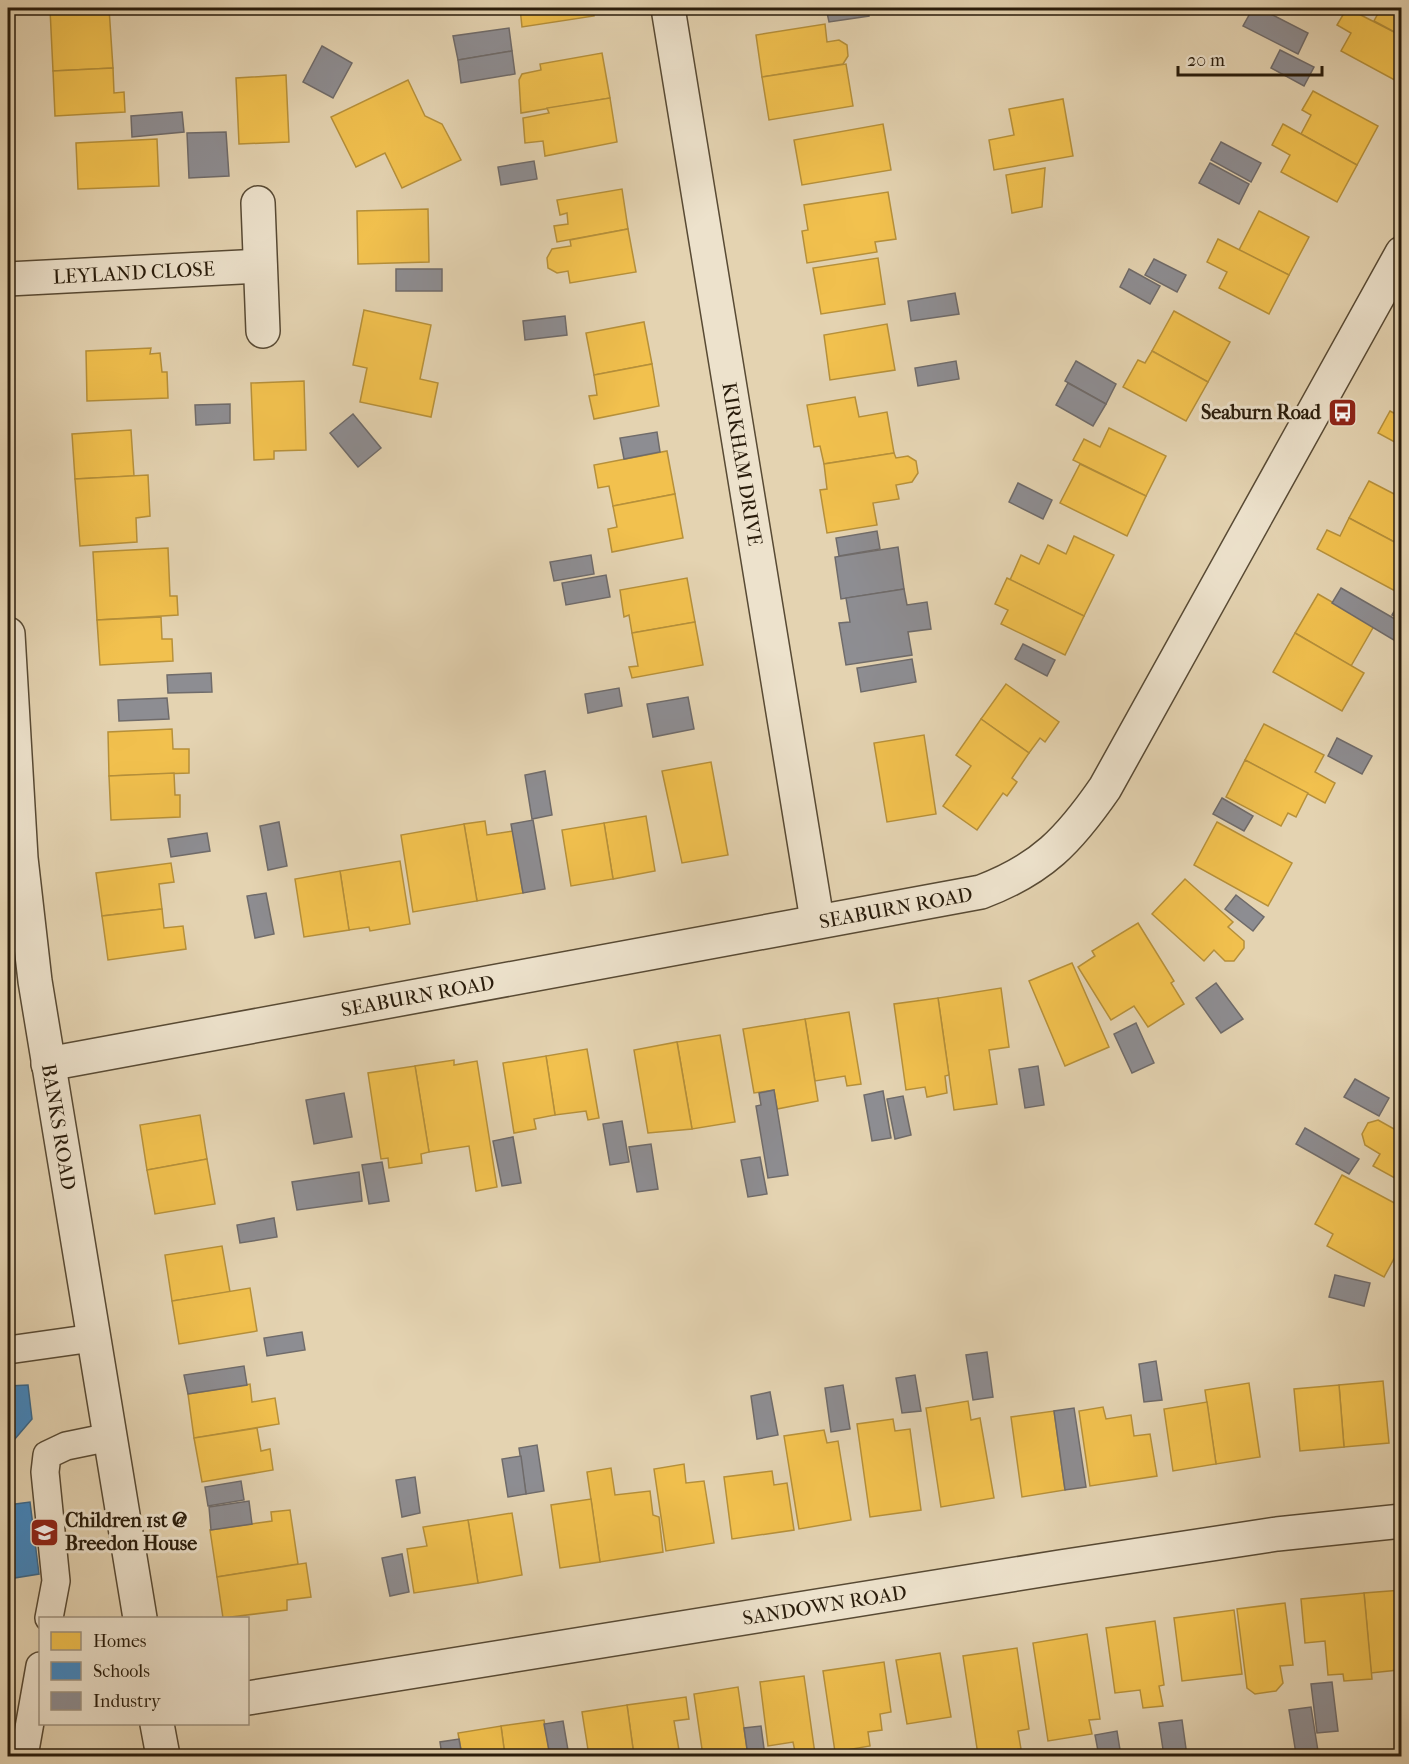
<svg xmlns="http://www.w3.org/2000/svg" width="1409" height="1764" viewBox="0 0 1409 1764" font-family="'IM FELL French Canon',serif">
  <rect width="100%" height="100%" fill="#e4d3b1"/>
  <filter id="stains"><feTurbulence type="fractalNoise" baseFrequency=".00333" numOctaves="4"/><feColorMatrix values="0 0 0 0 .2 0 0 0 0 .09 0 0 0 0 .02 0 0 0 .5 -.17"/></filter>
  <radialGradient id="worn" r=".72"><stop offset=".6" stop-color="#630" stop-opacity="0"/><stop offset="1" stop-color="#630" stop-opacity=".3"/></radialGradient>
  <g fill="#f2c14e" stroke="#b6903a" stroke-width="1.5">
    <polygon points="109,8 113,68 53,71 50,9"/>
    <polygon points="520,8 592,8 594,16 522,27"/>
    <polygon points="1347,8 1402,36 1402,84 1341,51 1351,33 1337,25"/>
    <polygon points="1381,8 1402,8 1402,36 1374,21"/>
    <polygon points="825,24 827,42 839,40 847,45 848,56 843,64 762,77 756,35"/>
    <polygon points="602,53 610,98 521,113 519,80 522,74 541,70 540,64"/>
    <polygon points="846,64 853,106 769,120 762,77"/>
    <polygon points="113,68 114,93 124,92 125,112 55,116 53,71"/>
    <polygon points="286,75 289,142 239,144 236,78"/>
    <polygon points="408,80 425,116 442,124 461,160 402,188 385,153 356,167 331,117"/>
    <polygon points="1313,91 1378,126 1357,165 1301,134 1311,115 1302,110"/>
    <polygon points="610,98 617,142 545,156 543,141 525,143 523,118 549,113 547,108"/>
    <polygon points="1063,99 1073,156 994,170 989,140 1014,135 1009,109"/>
    <polygon points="883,124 891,170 802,185 794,140"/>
    <polygon points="1283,124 1357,165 1337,202 1281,172 1290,155 1272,145"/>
    <polygon points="157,139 159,186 78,189 76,143"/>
    <polygon points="1045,168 1042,207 1012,213 1006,175"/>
    <polygon points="622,189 628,229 557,242 554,226 568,224 567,213 560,215 557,200"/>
    <polygon points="888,192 896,239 875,242 877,252 807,263 802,231 808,230 804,205"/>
    <polygon points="428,209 429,262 358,264 357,211"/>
    <polygon points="1259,211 1309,237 1289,275 1239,250"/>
    <polygon points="628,229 636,272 570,283 568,271 557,273 548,268 547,258 552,249 571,246 570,240"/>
    <polygon points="1218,239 1289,275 1269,314 1219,288 1227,272 1207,262"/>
    <polygon points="878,258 885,304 821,314 813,268"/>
    <polygon points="364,310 431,325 420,379 438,383 431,417 360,402 367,368 353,365"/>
    <polygon points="1174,311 1230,342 1208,382 1152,351"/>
    <polygon points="644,322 652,364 594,375 586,333"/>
    <polygon points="887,324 895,370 830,380 824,335"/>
    <polygon points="151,348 150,354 160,353 162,372 167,372 168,398 87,401 86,351"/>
    <polygon points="1152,351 1208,382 1186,421 1123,387 1138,360 1145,363"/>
    <polygon points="652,364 659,406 594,419 589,396 597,395 594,375"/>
    <polygon points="304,381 306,450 274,451 274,459 254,460 251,383"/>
    <polygon points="855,397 859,417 887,412 894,453 824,464 820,446 814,447 807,405"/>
    <polygon points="1390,411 1399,416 1402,412 1402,446 1378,433"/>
    <polygon points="1109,428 1166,456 1146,496 1073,460 1084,439 1100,447"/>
    <polygon points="131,430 134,476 75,479 72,434"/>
    <polygon points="667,451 675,494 613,506 609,486 598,488 594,465"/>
    <polygon points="894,453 896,458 908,456 916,461 918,473 912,482 896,485 899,499 873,503 877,525 827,533 820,490 827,489 824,464"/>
    <polygon points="1080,464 1146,496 1127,536 1060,503"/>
    <polygon points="148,475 150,516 136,518 137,542 80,546 75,479"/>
    <polygon points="1369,481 1402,498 1402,546 1349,518"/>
    <polygon points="675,494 683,538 612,552 608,529 617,527 613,506"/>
    <polygon points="1349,518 1402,546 1402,583 1397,592 1317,549 1327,530 1340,536"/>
    <polygon points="1074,536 1114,555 1084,616 1010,580 1021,555 1039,564 1048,545 1066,554"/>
    <polygon points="168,548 170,596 177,596 178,615 97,620 93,552"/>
    <polygon points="687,578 695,622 632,633 629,615 624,617 620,590"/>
    <polygon points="1007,578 1084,616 1065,655 1001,624 1008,610 995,604"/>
    <polygon points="1318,594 1374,626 1351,666 1295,633"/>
    <polygon points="161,617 162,639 172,639 173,661 100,665 97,620"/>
    <polygon points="695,622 703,665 632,678 629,667 638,666 632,633"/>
    <polygon points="1295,633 1364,673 1342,711 1273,672"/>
    <polygon points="1006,684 1059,722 1045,742 1040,738 1029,753 981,719"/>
    <polygon points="981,719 1029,753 1012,778 1017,782 1007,796 1003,793 977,830 943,806 971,766 956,755"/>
    <polygon points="1264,724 1324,755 1315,772 1335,783 1325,803 1245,760"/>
    <polygon points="172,729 173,749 189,749 189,773 109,776 108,732"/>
    <polygon points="924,735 936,814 887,822 874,743"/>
    <polygon points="1245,760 1308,793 1296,817 1288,813 1281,826 1226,797"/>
    <polygon points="711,762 728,855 682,863 662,771"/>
    <polygon points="174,773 175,795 180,795 180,817 111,820 109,776"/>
    <polygon points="646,816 655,871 613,879 604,823"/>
    <polygon points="485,821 487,835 513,831 523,893 477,901 464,824"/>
    <polygon points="1217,822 1292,863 1268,906 1194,865"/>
    <polygon points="604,823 613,879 571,886 562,830"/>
    <polygon points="464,824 477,901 413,912 401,835"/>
    <polygon points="400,861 410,924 370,931 369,927 349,930 340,871"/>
    <polygon points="171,863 174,882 159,884 162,909 102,916 96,873"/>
    <polygon points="340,871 349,930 304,937 295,879"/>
    <polygon points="1185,879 1233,922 1228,927 1244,941 1244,948 1234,961 1225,961 1214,950 1204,961 1152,914"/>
    <polygon points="162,909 164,928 183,926 186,949 108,960 102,916"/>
    <polygon points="1138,923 1174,981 1171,983 1184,1004 1148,1027 1134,1006 1111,1020 1078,967 1095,956 1092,951"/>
    <polygon points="1072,963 1109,1047 1065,1066 1029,981"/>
    <polygon points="1001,988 1009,1047 989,1050 997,1104 954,1110 938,998"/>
    <polygon points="938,998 949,1075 945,1076 947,1093 927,1097 925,1087 906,1090 894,1004"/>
    <polygon points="849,1012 861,1084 847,1086 845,1076 815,1081 805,1019"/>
    <polygon points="805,1019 818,1101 777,1109 774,1090 754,1093 743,1029"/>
    <polygon points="720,1035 735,1122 692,1129 677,1042"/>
    <polygon points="677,1042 692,1129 648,1133 634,1050"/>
    <polygon points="587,1049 599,1118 588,1120 586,1111 555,1115 546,1056"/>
    <polygon points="546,1056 555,1115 534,1119 536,1129 514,1133 503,1063"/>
    <polygon points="454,1060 454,1065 477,1061 497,1187 476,1191 469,1146 429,1152 415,1066"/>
    <polygon points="415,1066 429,1152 421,1154 422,1163 389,1168 388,1158 381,1159 368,1073"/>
    <polygon points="200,1115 207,1159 147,1170 140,1125"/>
    <polygon points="1378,1120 1394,1129 1396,1126 1402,1129 1402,1182 1373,1166 1380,1154 1365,1145 1362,1134 1368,1123"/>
    <polygon points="207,1159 215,1204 155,1214 147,1170"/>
    <polygon points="1342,1175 1402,1207 1402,1244 1384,1277 1327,1246 1333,1234 1315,1224"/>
    <polygon points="222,1246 230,1292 172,1301 165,1255"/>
    <polygon points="250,1288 257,1331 179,1344 172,1301"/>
    <polygon points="1383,1381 1389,1443 1344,1447 1339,1385"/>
    <polygon points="1249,1383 1260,1457 1216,1464 1205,1390"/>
    <polygon points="250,1384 252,1402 275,1398 279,1424 194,1438 188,1394"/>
    <polygon points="1339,1385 1344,1447 1300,1451 1294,1389"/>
    <polygon points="968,1401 971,1420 980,1418 994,1498 941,1507 926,1408"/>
    <polygon points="1207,1402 1216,1464 1173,1471 1164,1409"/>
    <polygon points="1103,1407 1106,1419 1131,1415 1134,1436 1150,1434 1157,1476 1090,1486 1079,1411"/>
    <polygon points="1054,1411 1065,1490 1022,1497 1011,1417"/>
    <polygon points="893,1419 895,1431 910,1429 921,1510 870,1517 857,1424"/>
    <polygon points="257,1428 261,1451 270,1449 273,1470 202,1482 194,1438"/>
    <polygon points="824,1430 827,1443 838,1441 851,1520 799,1529 784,1436"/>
    <polygon points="684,1464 686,1483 704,1481 714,1543 666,1551 654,1469"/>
    <polygon points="611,1468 615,1495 650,1491 653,1515 659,1517 663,1552 600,1562 587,1472"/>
    <polygon points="772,1471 774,1485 787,1483 794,1530 732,1539 724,1477"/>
    <polygon points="591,1499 600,1562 560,1568 551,1505"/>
    <polygon points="290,1510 298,1564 217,1577 210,1530 272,1521 271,1512"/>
    <polygon points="512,1513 522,1575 478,1583 468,1520"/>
    <polygon points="468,1520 478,1583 414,1593 407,1549 427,1546 423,1527"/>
    <polygon points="306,1563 311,1597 287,1600 287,1610 223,1618 217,1577"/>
    <polygon points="1402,1590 1402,1666 1397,1666 1398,1670 1371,1673 1364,1593"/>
    <polygon points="1364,1593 1372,1679 1344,1681 1343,1674 1328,1675 1325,1641 1305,1643 1301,1599"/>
    <polygon points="1285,1603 1293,1665 1280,1666 1283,1683 1276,1691 1255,1694 1247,1688 1237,1609"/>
    <polygon points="1234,1610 1242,1674 1182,1681 1174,1618"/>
    <polygon points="1155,1621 1164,1685 1159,1686 1163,1706 1143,1708 1140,1690 1115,1693 1106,1628"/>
    <polygon points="1087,1634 1100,1719 1089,1720 1092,1734 1048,1741 1033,1643"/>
    <polygon points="1017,1648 1029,1729 1018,1731 1021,1749 978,1755 963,1656"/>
    <polygon points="940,1653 951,1717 907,1724 896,1660"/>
    <polygon points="884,1662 891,1712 880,1714 882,1730 868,1732 870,1746 835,1752 823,1671"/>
    <polygon points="804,1676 815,1754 796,1756 793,1742 768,1746 760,1682"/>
    <polygon points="738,1687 748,1756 703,1756 694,1694"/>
    <polygon points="686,1697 689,1719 674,1721 680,1756 634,1756 627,1705"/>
    <polygon points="627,1705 634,1756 589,1756 582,1712"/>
    <polygon points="544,1720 550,1756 505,1756 501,1726"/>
    <polygon points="501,1726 505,1756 462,1756 458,1733"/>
  </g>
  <g fill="#3f88c5" stroke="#38688d" stroke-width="1.5">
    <polygon points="28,1385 32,1419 8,1447 8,1386"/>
    <polygon points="30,1502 39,1574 8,1579 8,1505"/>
  </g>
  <g fill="#8d8d92" stroke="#6f6b6a" stroke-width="1.5">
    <polygon points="826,8 868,8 869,16 829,22"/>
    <polygon points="1253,8 1259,8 1308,33 1298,54 1243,26"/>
    <polygon points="509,28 512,51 458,60 453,36"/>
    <polygon points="322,46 352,63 333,98 303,82"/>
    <polygon points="1280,50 1314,67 1304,86 1271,68"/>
    <polygon points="512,51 515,74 461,83 458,60"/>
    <polygon points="182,112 184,132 132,137 131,116"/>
    <polygon points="226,132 229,176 189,178 187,133"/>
    <polygon points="1221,142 1261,163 1251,182 1211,160"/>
    <polygon points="534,161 537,179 501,185 498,167"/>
    <polygon points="1210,163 1249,184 1239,204 1199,183"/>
    <polygon points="1154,259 1186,275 1177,292 1145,275"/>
    <rect x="396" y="269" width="46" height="22"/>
    <polygon points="1129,269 1160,286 1150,304 1120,287"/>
    <polygon points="955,293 959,314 911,321 908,301"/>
    <polygon points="565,316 567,335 525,340 523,321"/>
    <polygon points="956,361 959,379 918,386 915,368"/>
    <polygon points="1076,361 1116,384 1106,404 1065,381"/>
    <polygon points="1068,383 1106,404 1093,426 1056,405"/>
    <polygon points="230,404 230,423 196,425 195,405"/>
    <polygon points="353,414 381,448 358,467 330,433"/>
    <polygon points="657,432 660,452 624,459 620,438"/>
    <polygon points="1018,483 1052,500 1043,519 1009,502"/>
    <polygon points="877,531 880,549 839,556 836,538"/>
    <polygon points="898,547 904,589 841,599 835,557"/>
    <polygon points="591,555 594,574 554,581 550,562"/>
    <polygon points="606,575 610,597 566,605 562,583"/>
    <polygon points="1341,588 1402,623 1402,645 1332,603"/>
    <polygon points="904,589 907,605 927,602 931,629 908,632 912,655 846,665 839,623 850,622 846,598"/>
    <polygon points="1402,598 1402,620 1392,615"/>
    <polygon points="1023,644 1055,660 1047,676 1015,659"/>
    <polygon points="912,659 916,682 861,692 857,668"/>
    <polygon points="211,673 212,692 168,693 167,675"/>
    <polygon points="619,688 622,706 588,713 585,694"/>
    <polygon points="688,697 694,729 653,737 647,704"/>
    <polygon points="167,698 169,719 119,721 118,700"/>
    <polygon points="1337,738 1372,756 1362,774 1328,756"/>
    <polygon points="545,771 552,815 532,819 525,775"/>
    <polygon points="1222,798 1253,816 1244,831 1213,814"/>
    <polygon points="533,820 545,889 523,893 511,824"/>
    <polygon points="279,822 287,866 268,870 260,826"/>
    <polygon points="207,833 210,851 171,857 168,839"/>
    <polygon points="266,893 274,934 255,938 247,896"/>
    <polygon points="1236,895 1264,917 1253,931 1225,909"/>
    <polygon points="1216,983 1243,1019 1221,1033 1196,998"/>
    <polygon points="1136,1023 1154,1063 1132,1073 1114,1034"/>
    <polygon points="1038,1066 1044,1105 1025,1108 1019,1069"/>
    <polygon points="1355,1079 1389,1098 1379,1116 1344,1097"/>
    <polygon points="774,1090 788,1175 768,1178 756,1106 761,1105 759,1093"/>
    <polygon points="883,1091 891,1138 872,1141 864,1095"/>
    <polygon points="344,1093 352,1137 314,1144 306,1100"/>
    <polygon points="903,1096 911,1135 895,1139 887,1099"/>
    <polygon points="622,1121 629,1162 610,1165 603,1124"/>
    <polygon points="1305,1128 1359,1159 1349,1174 1296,1144"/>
    <polygon points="513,1137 521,1183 502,1186 493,1141"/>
    <polygon points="651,1144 658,1189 637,1192 629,1147"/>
    <polygon points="760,1157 767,1194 748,1197 741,1160"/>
    <polygon points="382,1162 389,1201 369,1204 362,1165"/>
    <polygon points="359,1172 362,1201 297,1210 292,1182"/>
    <polygon points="274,1218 277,1237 240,1243 237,1225"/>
    <polygon points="1335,1275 1370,1283 1364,1306 1329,1297"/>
    <polygon points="302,1332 305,1350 267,1356 264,1338"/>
    <polygon points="987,1352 993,1397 973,1400 966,1355"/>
    <polygon points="1156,1361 1162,1400 1144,1402 1139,1364"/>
    <polygon points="244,1366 247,1385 188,1394 184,1375"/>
    <polygon points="915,1375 921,1411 902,1413 896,1378"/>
    <polygon points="843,1385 850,1429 831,1432 825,1388"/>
    <polygon points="770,1392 778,1435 757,1439 751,1396"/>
    <polygon points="1074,1408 1086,1487 1065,1490 1054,1411"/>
    <polygon points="537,1445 544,1491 526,1494 519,1448"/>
    <polygon points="521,1456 526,1494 508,1497 502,1459"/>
    <polygon points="415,1477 420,1513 402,1517 396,1480"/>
    <polygon points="241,1481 244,1500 208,1506 205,1487"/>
    <polygon points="249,1501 252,1524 211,1530 209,1507"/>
    <polygon points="402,1554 409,1592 390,1596 382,1558"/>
    <polygon points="1332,1682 1338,1731 1317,1733 1311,1684"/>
    <polygon points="1311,1707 1318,1751 1296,1754 1289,1710"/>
    <polygon points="1182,1720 1187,1756 1164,1756 1159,1723"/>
    <polygon points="563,1721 569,1756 550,1756 544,1724"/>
    <polygon points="761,1726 765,1756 748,1756 744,1728"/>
    <polygon points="1117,1731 1121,1756 1099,1756 1095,1735"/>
    <polygon points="459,1739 462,1756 442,1756 440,1742"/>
  </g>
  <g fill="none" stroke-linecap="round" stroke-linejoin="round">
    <defs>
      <g id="service">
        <polyline points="8,1350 93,1338"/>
        <polyline points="49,1618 56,1581 45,1472 47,1455 66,1446 110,1437"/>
        <polyline points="24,1756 40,1666"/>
      </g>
      <g id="minor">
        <path id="s1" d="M668 8 817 920"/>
        <polyline points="258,203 263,331"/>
        <path id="s2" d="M8 279 260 266"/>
        <path id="s3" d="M8 634 21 858 35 981 140 1618"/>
        <path id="s4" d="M48 1064 981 892C1042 869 1069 840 1105 788L1402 253"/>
        <path id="s5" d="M248 1698 1060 1567 1277 1534 1402 1521"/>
        <polyline points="157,1724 163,1756"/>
      </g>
    </defs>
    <use href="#service" stroke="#584a34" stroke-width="30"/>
    <use href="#minor" stroke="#584a34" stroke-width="36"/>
    <use href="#service" stroke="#ede2cc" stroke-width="27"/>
    <use href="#minor" stroke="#ede2cc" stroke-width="33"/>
  </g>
  <defs>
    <symbol id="bus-square" viewBox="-11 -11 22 22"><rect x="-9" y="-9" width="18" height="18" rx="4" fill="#8f2418" stroke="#ede2cc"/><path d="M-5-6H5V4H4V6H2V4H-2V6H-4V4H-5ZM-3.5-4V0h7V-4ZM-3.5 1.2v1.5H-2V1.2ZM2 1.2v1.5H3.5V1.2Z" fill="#fff"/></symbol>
    <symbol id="school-square" viewBox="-11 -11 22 22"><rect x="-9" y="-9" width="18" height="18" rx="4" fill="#8f2418" stroke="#ede2cc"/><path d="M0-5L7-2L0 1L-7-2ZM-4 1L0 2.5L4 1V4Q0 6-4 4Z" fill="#fff"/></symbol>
  </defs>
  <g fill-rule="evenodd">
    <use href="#bus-square" x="1326" y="396" width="33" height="33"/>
    <use href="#school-square" x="28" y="1516" width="33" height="33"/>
  </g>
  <g text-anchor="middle" stroke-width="6" stroke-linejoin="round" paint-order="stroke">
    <g font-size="20" fill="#291c0b" stroke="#ede2cc">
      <text dy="7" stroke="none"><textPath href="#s2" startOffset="126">LEYLAND CLOSE</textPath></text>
      <text dy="7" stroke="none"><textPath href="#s1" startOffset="462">KIRKHAM DRIVE</textPath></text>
      <text dy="7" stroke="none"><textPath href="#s4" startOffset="862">SEABURN ROAD</textPath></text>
      <text dy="7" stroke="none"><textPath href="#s4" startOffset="376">SEABURN ROAD</textPath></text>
      <text dy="7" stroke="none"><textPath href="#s3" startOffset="496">BANKS ROAD</textPath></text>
      <text dy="7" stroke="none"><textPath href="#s5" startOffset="584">SANDOWN ROAD</textPath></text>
    </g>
    <g font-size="20" font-weight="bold" fill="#291c0b" stroke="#ede2cc" text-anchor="end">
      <text x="1321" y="419">Seaburn Road</text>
      <text x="65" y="1527" text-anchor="start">Children 1st @<tspan x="65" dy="23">Breedon House</tspan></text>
    </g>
  </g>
  <rect width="1409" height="1764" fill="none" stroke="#e4d3b1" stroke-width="30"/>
  <rect x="9" y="9" width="1391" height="1746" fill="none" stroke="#291c0b" stroke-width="3"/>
  <rect x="15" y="15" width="1379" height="1734" fill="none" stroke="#291c0b" stroke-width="1.5"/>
  <rect x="39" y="1617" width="210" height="108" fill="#ede2cc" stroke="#9f937f" stroke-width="1.5"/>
  <rect x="51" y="1632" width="30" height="18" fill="#f2c14e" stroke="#9f937f" stroke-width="1.5"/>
  <text x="93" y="1647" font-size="18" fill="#291c0b">Homes</text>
  <rect x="51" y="1662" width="30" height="18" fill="#3f88c5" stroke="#9f937f" stroke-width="1.5"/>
  <text x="93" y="1677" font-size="18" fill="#291c0b">Schools</text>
  <rect x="51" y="1692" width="30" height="18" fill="#8d8d92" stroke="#9f937f" stroke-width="1.5"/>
  <text x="93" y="1707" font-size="18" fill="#291c0b">Industry</text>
  <path d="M1178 66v9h144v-9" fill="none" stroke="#291c0b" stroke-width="3"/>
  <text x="1187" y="66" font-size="18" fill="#291c0b" stroke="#ede2cc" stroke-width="4.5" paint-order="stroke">20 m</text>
  <rect width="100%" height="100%" filter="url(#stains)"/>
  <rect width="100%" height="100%" fill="url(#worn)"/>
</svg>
